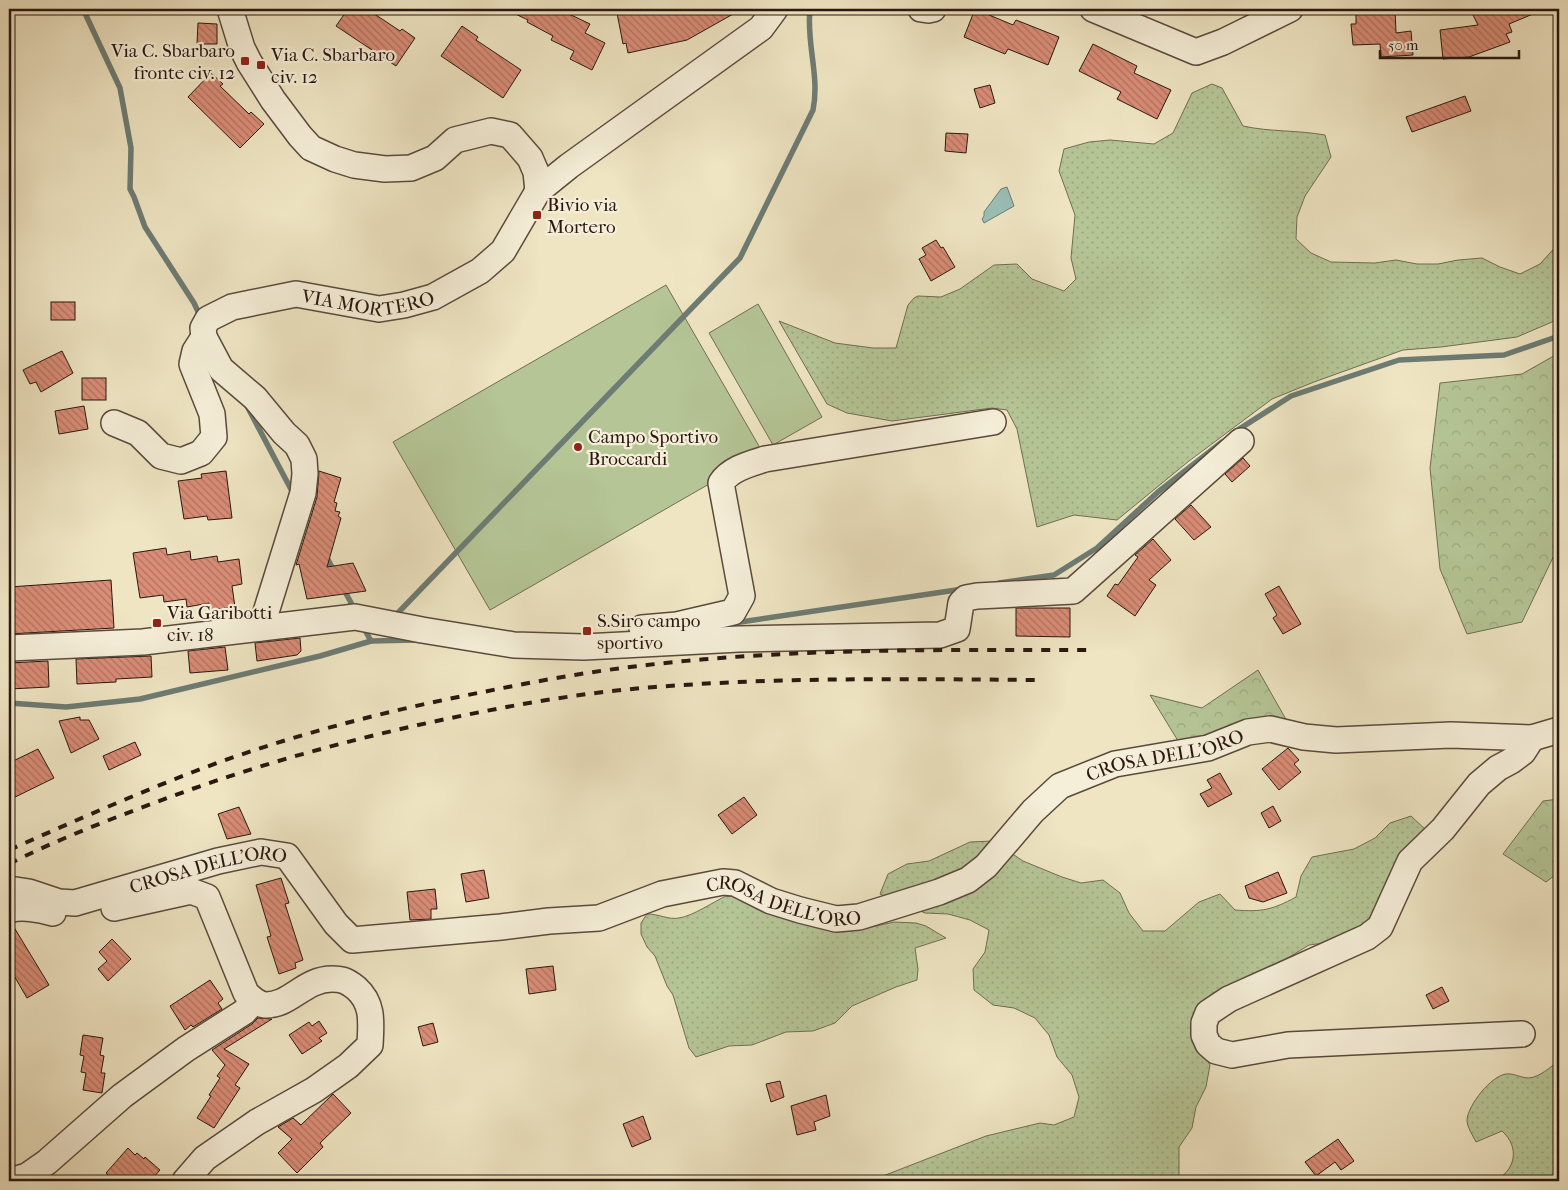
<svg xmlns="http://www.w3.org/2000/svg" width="1568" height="1190" viewBox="0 0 1568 1190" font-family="'IM FELL French Canon',serif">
  <defs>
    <pattern id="grass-dots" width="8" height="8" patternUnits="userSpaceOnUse" patternTransform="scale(1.25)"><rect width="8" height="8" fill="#b5c596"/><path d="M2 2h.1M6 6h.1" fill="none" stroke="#9ca880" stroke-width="1.8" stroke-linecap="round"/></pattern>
    <pattern id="forest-crowns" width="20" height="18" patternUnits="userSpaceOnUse" patternTransform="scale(1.25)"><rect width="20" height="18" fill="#b5c596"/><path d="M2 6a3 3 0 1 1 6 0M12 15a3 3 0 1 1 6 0" fill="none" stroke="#9ca880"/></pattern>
    <pattern id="building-back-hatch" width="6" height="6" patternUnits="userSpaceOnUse" patternTransform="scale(1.25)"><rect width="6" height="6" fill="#da8d77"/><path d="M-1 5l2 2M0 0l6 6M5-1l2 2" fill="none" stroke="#b17260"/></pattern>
  </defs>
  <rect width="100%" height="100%" fill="#efe5c3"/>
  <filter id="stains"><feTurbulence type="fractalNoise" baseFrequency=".004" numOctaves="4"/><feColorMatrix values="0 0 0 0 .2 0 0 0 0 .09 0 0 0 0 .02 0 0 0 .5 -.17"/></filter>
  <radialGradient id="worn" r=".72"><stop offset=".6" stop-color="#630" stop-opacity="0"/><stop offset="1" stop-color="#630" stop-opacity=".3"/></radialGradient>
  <g fill="url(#grass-dots)" stroke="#6f6e53">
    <path d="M1212 84 1222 88 1243 126C1270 132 1297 130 1325 135L1331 157 1305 196 1297 217 1296 239 1311 253 1331 262 1375 263 1396 260 1417 264H1438L1458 260 1482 258 1500 267 1520 274 1540 264 1559 243V319L1517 337 1441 347 1403 350 1314 382 1272 399 1189 461 1117 520 1074 515 1037 527 1017 429 1007 410 992 408 892 421 847 413 827 404 779 321 835 343 873 348H896L908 305 914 298 918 296 941 297 960 289 994 265 1017 264 1032 279 1064 291 1076 279 1071 258 1075 215 1059 171 1064 149 1089 142 1110 140 1154 144 1173 133 1192 93Z"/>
    <path d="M1411 816 1427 831 1379 901 1368 921 1354 939 1309 945 1203 1010 1190 1028 1199 1048 1210 1065 1206 1087 1196 1107 1192 1128 1179 1147V1181H870L986 1136 1040 1123 1054 1125 1074 1117 1079 1097 1072 1075 1057 1057 1049 1035 1035 1018 1014 1008 993 1005 974 990 973 969 985 952 989 930 970 920 948 914 925 913 880 894 888 874 907 864 929 861 970 842 993 841 1023 861 1062 877 1081 883 1103 880 1120 893 1129 913 1143 931H1165L1199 902 1220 894 1235 910C1262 912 1272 910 1296 897L1301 876 1312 857 1354 849 1375 838 1390 823Z"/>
    <path d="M726 896 738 897 757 909 841 930 863 929 894 922 916 923 926 926 946 938 915 948 918 969 917 980 896 987 852 1006 835 1023 813 1031 786 1032 752 1045 729 1046 696 1057 689 1048 673 995 667 986 655 956 647 947 641 934V923L647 914C659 914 669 920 679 918 693 916 713 902 726 896Z"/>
    <path d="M1559 1061V1181H1494C1516 1171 1520 1147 1502 1131L1476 1142C1473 1136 1467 1127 1467 1120 1468 1105 1491 1076 1506 1074 1514 1073 1521 1078 1529 1078 1540 1077 1550 1067 1559 1061Z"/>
  </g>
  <g fill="url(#forest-crowns)" stroke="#6f6e53">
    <polygon points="1559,353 1559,545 1522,622 1467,634 1440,569 1430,468 1440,383 1522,374"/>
    <polygon points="1258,670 1292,730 1183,749 1150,695 1202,708"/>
    <polygon points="1559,799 1559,872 1546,882 1503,854 1543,801"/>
  </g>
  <g fill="#b5c596" stroke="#6f6e53">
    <polygon points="666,285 763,453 490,610 393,442"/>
    <polygon points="758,304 822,417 773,445 709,333"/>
  </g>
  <polygon fill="#9abfb7" stroke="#6d7c74" points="1007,187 1014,206 984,223 982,219 984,216 984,212 1001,189"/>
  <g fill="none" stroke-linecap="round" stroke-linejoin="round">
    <g stroke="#6d7c74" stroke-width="5.5">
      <polyline points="83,9 120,88 131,148 130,189 134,197 145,227 194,303 201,318"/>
      <polyline points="247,406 294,495"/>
      <polyline points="1233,433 1291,396 1399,360 1504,355 1559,336"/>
      <polyline points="325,554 335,573"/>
      <polyline points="999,583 1054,575 1097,548 1158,492 1222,442"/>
      <polyline points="343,588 355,610"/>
      <path d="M393 618 740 258 813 110C820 76 806 43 810 9"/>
      <polyline points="734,623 963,589"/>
      <polyline points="362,625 371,641"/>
      <polyline points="9,703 66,707 140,699 320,656 371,641 416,640"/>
    </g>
  </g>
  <g fill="url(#building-back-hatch)" stroke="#291710">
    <polygon points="348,9 367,9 400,31 402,29 415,38 396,66 336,26"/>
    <polygon points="505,9 569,9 567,13 590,24 585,33 605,43 592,70 570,59 574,51 551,40 553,36 527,22 528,20"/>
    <polygon points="637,9 742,9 687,40 628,53 626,43 623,44 617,13"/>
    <polygon points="975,9 1013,25 1016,20 1059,37 1048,65 1008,49 1005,54 964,37"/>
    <polygon points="1395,9 1396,33 1411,31 1413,55 1381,57 1380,44 1353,45 1351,24 1356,24 1356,12"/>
    <polygon points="1488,9 1545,9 1509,24 1512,32 1506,34 1510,42 1469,57 1443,59 1440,30 1478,25 1473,15"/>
    <polygon points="198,23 217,24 217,44 197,44"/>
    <polygon points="462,26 478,37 476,40 521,70 503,98 441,56"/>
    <polygon points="1093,44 1137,66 1134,73 1171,90 1157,119 1117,99 1121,92 1079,71"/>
    <polygon points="211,73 223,84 220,86 249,114 251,112 264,124 240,148 188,97"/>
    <polygon points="990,85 995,103 980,108 974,89"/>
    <polygon points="1465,96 1471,111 1412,132 1406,117"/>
    <polygon points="946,133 968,134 966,153 945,151"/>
    <polygon points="936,240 941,248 943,247 955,267 931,281 919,259 926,255 922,248"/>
    <rect x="51" y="302" width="24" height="18"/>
    <polygon points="62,351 73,373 41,392 36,382 30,384 23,370"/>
    <rect x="82" y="378" width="24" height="22"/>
    <polygon points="84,406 88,429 59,434 55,411"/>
    <polygon points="1243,458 1250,466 1232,482 1225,474"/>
    <polygon points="226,471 232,518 208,520 207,516 184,519 178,481 202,478 201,474"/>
    <polygon points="319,471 341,478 334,502 337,503 335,511 340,512 338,516 341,518 327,567 353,563 366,591 307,599 299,564 296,565 317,497"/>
    <polygon points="1191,505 1211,527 1194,540 1175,519"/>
    <polygon points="1153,539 1171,560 1149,580 1156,585 1135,616 1107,596 1115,584 1118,585 1138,557 1135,555"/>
    <polygon points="166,548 167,555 190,551 191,560 217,556 218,562 239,559 242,584 232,586 235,607 210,610 209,603 187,607 186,599 164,602 163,595 140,598 133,553"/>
    <polygon points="111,580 114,628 9,634 9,587"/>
    <polygon points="1279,586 1301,624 1283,634 1273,618 1277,615 1265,594"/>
    <polygon points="1016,608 1070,608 1070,637 1016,636"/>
    <polygon points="300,638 301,651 297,655 257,661 255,643"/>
    <polygon points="225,647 228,670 190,673 188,651"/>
    <polygon points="151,656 152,677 116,679 116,682 77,684 76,659"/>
    <polygon points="48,661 49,687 9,689 9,663"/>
    <polygon points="80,717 80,720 89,720 99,739 71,753 59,721"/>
    <polygon points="135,742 141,755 109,770 103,756"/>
    <polygon points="1288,748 1299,760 1294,764 1301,772 1279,790 1262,769"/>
    <polygon points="38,749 54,778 9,800 9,763"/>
    <polygon points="1220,773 1232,794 1208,807 1200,794 1212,788 1207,780"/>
    <polygon points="744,797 757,815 732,834 718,815"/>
    <polygon points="1273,806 1281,821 1269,828 1261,813"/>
    <polygon points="239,807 251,834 227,839 218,814"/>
    <polygon points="484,870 489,898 466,902 461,874"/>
    <polygon points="1278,872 1287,893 1263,902 1249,898 1245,886"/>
    <polygon points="281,878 289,903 285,904 303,960 295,963 296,968 279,974 267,937 271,936 256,885"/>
    <polygon points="435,889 437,909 431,909 431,919 410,920 407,892"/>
    <polygon points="9,924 12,924 49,985 27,998 9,967"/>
    <polygon points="112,939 131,959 108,981 98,969 107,961 99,952"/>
    <polygon points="553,966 556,990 529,994 526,969"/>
    <polygon points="210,980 223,999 218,1003 222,1009 193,1027 191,1025 185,1030 170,1006"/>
    <polygon points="1442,987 1449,1001 1433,1009 1426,995"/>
    <polygon points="258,1018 272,1019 224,1049 249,1064 235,1085 240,1088 214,1128 197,1118 211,1096 209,1095 220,1078 217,1076 225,1065 212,1050 252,1024"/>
    <polygon points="319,1021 327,1033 319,1038 322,1041 302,1054 289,1035 309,1022 312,1026"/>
    <polygon points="433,1023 438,1042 423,1046 418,1027"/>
    <polygon points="83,1035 103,1038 100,1055 104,1056 101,1073 105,1073 102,1093 83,1090 86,1073 81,1072 84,1056 80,1055"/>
    <polygon points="780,1081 784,1097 771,1102 766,1084"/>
    <polygon points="333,1094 351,1113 320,1143 323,1147 297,1173 278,1153 292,1139 278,1127 293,1118 301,1125"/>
    <polygon points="826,1095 830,1116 814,1122 816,1130 797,1135 791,1106"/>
    <polygon points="643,1116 651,1139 632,1147 623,1124"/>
    <polygon points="1338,1139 1354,1161 1341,1170 1335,1162 1316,1176 1305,1162"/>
    <polygon points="128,1148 135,1155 137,1153 144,1159 145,1157 160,1170 150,1181 102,1181 108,1175 106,1173"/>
  </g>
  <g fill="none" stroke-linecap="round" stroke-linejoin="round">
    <defs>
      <g id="minor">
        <polyline points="230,9 242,48 249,62 273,100 300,136 311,148 335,159 354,165 385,169 411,168 435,158 455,140 491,131 510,135 530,158 536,172 538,191"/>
        <polyline points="921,9 928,10 933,9"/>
        <polyline points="1093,9 1196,52 1223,42 1290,9"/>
        <polyline points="114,423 138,433 161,456 181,461 201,453 214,437 212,414 192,364 195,351 204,337"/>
        <path id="s1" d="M261 628 303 493 305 474 304 459 297 445 284 433 255 398 221 369 204 337 203 328 208 319 232 307 296 294 379 309 404 305 433 297 480 271 503 251 538 191 569 166 761 28 775 9"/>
        <path d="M642 628 677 625 733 612 742 596 721 483C730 469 749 464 765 459L993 422"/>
        <polyline points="9,648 143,642 355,617 422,630 514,645 584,647 739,639 940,635 957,629 961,603 966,598 977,596 1073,591 1241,441"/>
        <path id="s2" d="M9 889 29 892 59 902 75 903 218 861 261 852 287 856 336 924 352 940 501 927 549 921 599 918 662 894 723 882 735 883 771 901 800 910 836 919 859 917 939 892 968 880 986 866 1033 811 1060 786 1115 764 1208 748 1248 732 1270 729 1304 737 1336 740 1451 735 1532 738 1559 730"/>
        <path d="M114 908 191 891 207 897 246 993C251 998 257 1004 265 1005 290 1006 304 979 332 979 343 979 347 981 356 988 374 1004 371 1023 370 1045L348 1066 314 1090 257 1122 205 1158 185 1181"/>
        <path d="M9 910C21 906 40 909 53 913"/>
        <polyline points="1522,1034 1288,1045 1232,1055 1216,1051 1208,1044 1204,1035 1204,1023 1208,1013 1229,999 1367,937 1380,927 1410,861 1443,829 1479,784 1498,768 1511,761 1523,752 1532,738"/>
        <polyline points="9,1181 27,1176 47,1162 122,1096 186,1049 244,1012 254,1001"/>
      </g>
    </defs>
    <use href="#minor" stroke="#5a4a3d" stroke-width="28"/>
    <use href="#minor" stroke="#f5eed8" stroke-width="25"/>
    <g stroke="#291710" stroke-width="4" stroke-dasharray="9 9" stroke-linecap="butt">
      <path d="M9 850C70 823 131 796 193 772 287 736 385 711 483 692 537 681 592 671 647 665 793 648 941 650 1087 650"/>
      <path d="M9 864C60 838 116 817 170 797 262 763 355 738 451 718 518 704 587 692 655 687 783 677 910 679 1037 680"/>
    </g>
  </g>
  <g fill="#8f2418" stroke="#f5eed8" stroke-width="2">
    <rect x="240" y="56" width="10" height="10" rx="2.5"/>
    <rect x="256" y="60" width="10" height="10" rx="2.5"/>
    <rect x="532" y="210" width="10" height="10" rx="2.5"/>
    <circle cx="578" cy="447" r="5"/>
    <rect x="152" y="618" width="10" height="10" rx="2.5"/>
    <rect x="582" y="626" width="10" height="10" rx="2.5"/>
  </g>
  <g text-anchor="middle" stroke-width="4.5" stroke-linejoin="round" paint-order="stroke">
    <g font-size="19" fill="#291710" stroke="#f5eed8" text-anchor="start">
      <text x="235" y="57" text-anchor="end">Via C. Sbarbaro<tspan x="235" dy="22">fronte civ. 12</tspan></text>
      <text x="271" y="61">Via C. Sbarbaro<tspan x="271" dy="22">civ. 12</tspan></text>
      <text x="547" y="211">Bivio via<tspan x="547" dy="22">Mortero</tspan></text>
      <text x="588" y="443">Campo Sportivo<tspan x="588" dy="22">Broccardi</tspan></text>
      <text x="167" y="619">Via Garibotti<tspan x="167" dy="22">civ. 18</tspan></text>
      <text x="597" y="627">S.Siro campo<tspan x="597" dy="22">sportivo</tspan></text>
    </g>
    <g font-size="19" fill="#291710" stroke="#f5eed8">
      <text dy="7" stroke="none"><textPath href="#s1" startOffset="520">VIA MORTERO</textPath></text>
      <text dy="7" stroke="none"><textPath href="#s2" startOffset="1271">CROSA DELL'ORO</textPath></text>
      <text dy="7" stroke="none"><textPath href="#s2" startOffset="206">CROSA DELL'ORO</textPath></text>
      <text dy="7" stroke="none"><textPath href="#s2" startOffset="835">CROSA DELL'ORO</textPath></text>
    </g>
  </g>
  <rect width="1568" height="1190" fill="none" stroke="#efe5c3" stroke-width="30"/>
  <rect x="10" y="10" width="1548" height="1170" fill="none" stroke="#291710" stroke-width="2.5"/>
  <rect x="15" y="15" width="1538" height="1160" fill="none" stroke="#291710"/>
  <path d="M1380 50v8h139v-8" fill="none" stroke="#291710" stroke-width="2.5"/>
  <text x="1388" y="50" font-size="15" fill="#291710" stroke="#f5eed8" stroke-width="4" paint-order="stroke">50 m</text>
  <rect width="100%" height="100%" filter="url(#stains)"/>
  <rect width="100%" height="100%" fill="url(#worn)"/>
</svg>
